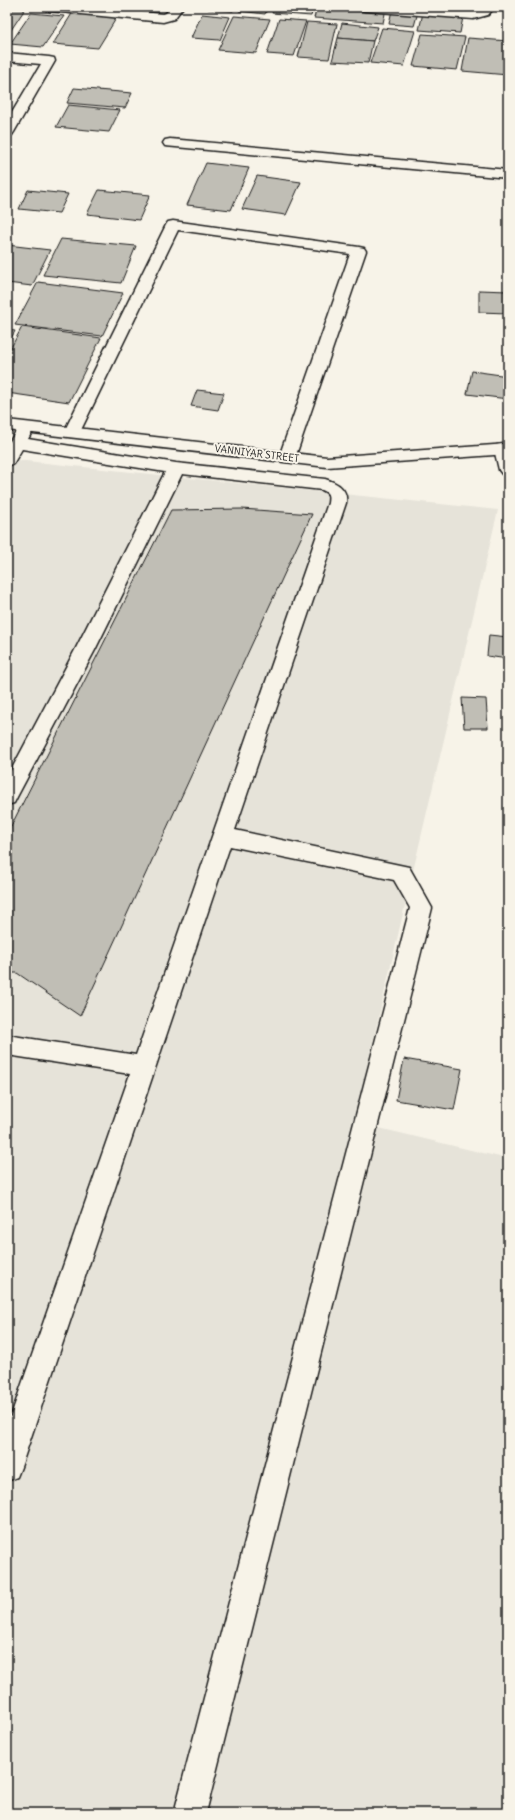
<svg xmlns="http://www.w3.org/2000/svg" width="515" height="1820" viewBox="0 0 515 1820" font-family="Delius,sans-serif">
  <rect width="100%" height="100%" fill="#f7f3e8"/>
  <filter id="ink" filterUnits="userSpaceOnUse"><feTurbulence type="fractalNoise" baseFrequency=".025" numOctaves="2"/><feDisplacementMap in="SourceGraphic" scale="8" xChannelSelector="R" yChannelSelector="G"/><feConvolveMatrix kernelMatrix="1 2 1 2 8 2 1 2 1" color-interpolation-filters="sRGB"/></filter>
  <g filter="url(#ink)">
    <polygon fill="#e6e3d9" points="7,459 498,510 354,1122 508,1159 508,1813 7,1813"/>
    <g fill="#c0beb5" stroke="#1c1c1c">
      <polygon points="7,7 25,9 7,36"/>
      <polygon points="109,7 152,7 150,11"/>
      <polygon points="209,7 235,7 233,11 208,9"/>
      <polygon points="241,7 268,7 265,14 239,11"/>
      <polygon points="274,7 314,7 311,16 272,13"/>
      <polygon points="317,7 354,7 386,9 383,23 314,18"/>
      <polygon points="421,7 476,7 475,11"/>
      <polygon points="392,10 418,12 414,26 389,24"/>
      <polygon points="73,12 117,17 98,48 53,44"/>
      <polygon points="31,13 64,16 43,47 10,44"/>
      <polygon points="423,13 463,17 460,33 419,30"/>
      <polygon points="202,14 230,17 220,40 191,38"/>
      <polygon points="234,16 270,19 256,53 218,50"/>
      <polygon points="279,19 306,21 294,56 267,54"/>
      <polygon points="307,22 337,24 329,59 298,57"/>
      <polygon points="342,23 378,27 373,41 338,38"/>
      <polygon points="382,28 415,31 404,66 370,63"/>
      <polygon points="422,34 465,37 457,70 413,66"/>
      <polygon points="338,38 373,41 368,63 332,61"/>
      <polygon points="468,38 508,41 508,75 462,71"/>
      <polygon points="74,88 132,93 125,108 67,103"/>
      <polygon points="68,105 120,110 109,132 56,127"/>
      <polygon points="206,163 249,168 231,210 187,205"/>
      <polygon points="257,176 301,182 286,215 242,209"/>
      <polygon points="28,190 68,194 59,213 19,209"/>
      <polygon points="99,190 150,195 139,220 87,214"/>
      <polygon points="61,239 136,246 121,283 43,275"/>
      <polygon points="7,245 50,250 32,286 7,283"/>
      <polygon points="38,282 123,293 102,336 15,325"/>
      <polygon points="479,290 508,291 508,313 479,312"/>
      <polygon points="22,327 101,338 69,402 7,393 7,355"/>
      <polygon points="7,330 15,331 7,346"/>
      <polygon points="472,371 508,376 508,399 467,394"/>
      <polygon points="197,390 224,393 218,410 191,406"/>
      <polygon points="242,509 312,514 80,1016 17,973 7,973 7,834 171,510"/>
      <polygon points="489,635 508,637 508,659 487,656"/>
      <polygon points="462,698 486,699 488,728 464,728"/>
      <polygon points="404,1059 462,1069 454,1110 396,1100"/>
    </g>
    <g fill="none" stroke-linecap="round" stroke-linejoin="round">
      <defs>
        <path id="service" d="M24 427 30 428 32 432 28 439 176 463 325 479C338 483 348 489 346 503L235 830 409 867 432 908 206 1813H174L410 908 394 880 230 846 21 1467 17 1477 7 1481V1427L130 1074 7 1055V1035L136 1055 328 503C329 495 329 493 322 490L182 474 95 650 17 797 14 803 7 805V778L75 650 165 472 22 449 13 464 7 465V446L18 428Z"/>
        <g id="minor">
          <polygon points="44,7 88,7 163,14 166,13 171,7 183,7 174,19 163,22 50,11 46,10"/>
          <polygon points="359,7 415,7 473,11 482,7 495,7 488,15 473,19 365,11 361,10"/>
          <polygon points="7,53 49,57 54,58 55,61 14,132 12,135 7,136 7,121 41,64 7,61"/>
          <polygon points="170,139 508,170 508,178 165,146 163,143 165,140"/>
          <polygon points="173,221 359,247 364,248 366,251 294,461 288,462 282,461 279,457 350,254 178,230 80,432 78,436 72,437 66,436 64,432 166,225 168,222"/>
          <polygon points="503,444 508,445 508,475 502,474 499,470 494,449 497,445"/>
        </g>
        <polygon id="secondary" points="7,420 327,457 508,444 508,454 327,467 7,430"/>
      </defs>
      <use href="#service" stroke="#1c1c1c" stroke-width="3"/>
      <use href="#minor" stroke="#1c1c1c" stroke-width="3"/>
      <use href="#secondary" stroke="#1c1c1c" stroke-width="3"/>
      <use href="#service" fill="#f7f3e8" fill-rule="evenodd"/>
      <use href="#minor" fill="#f7f3e8" fill-rule="evenodd"/>
      <use href="#secondary" fill="#f7f3e8" fill-rule="evenodd"/>
    </g>
  </g>
  <g text-anchor="middle" stroke-width="4" stroke-linejoin="round" paint-order="stroke">
    <g font-size="10" fill="#1c1c1c" stroke="#f7f3e8">
      <text transform="translate(257 453) rotate(7)" y="4">VANNIYAR STREET</text>
    </g>
  </g>
  <rect width="515" height="1820" fill="none" stroke="#f7f3e8" stroke-width="24"/>
  <rect x="12" y="12" width="491" height="1796" fill="none" stroke="#1c1c1c" stroke-width="1.5" filter="url(#ink)"/>
</svg>
